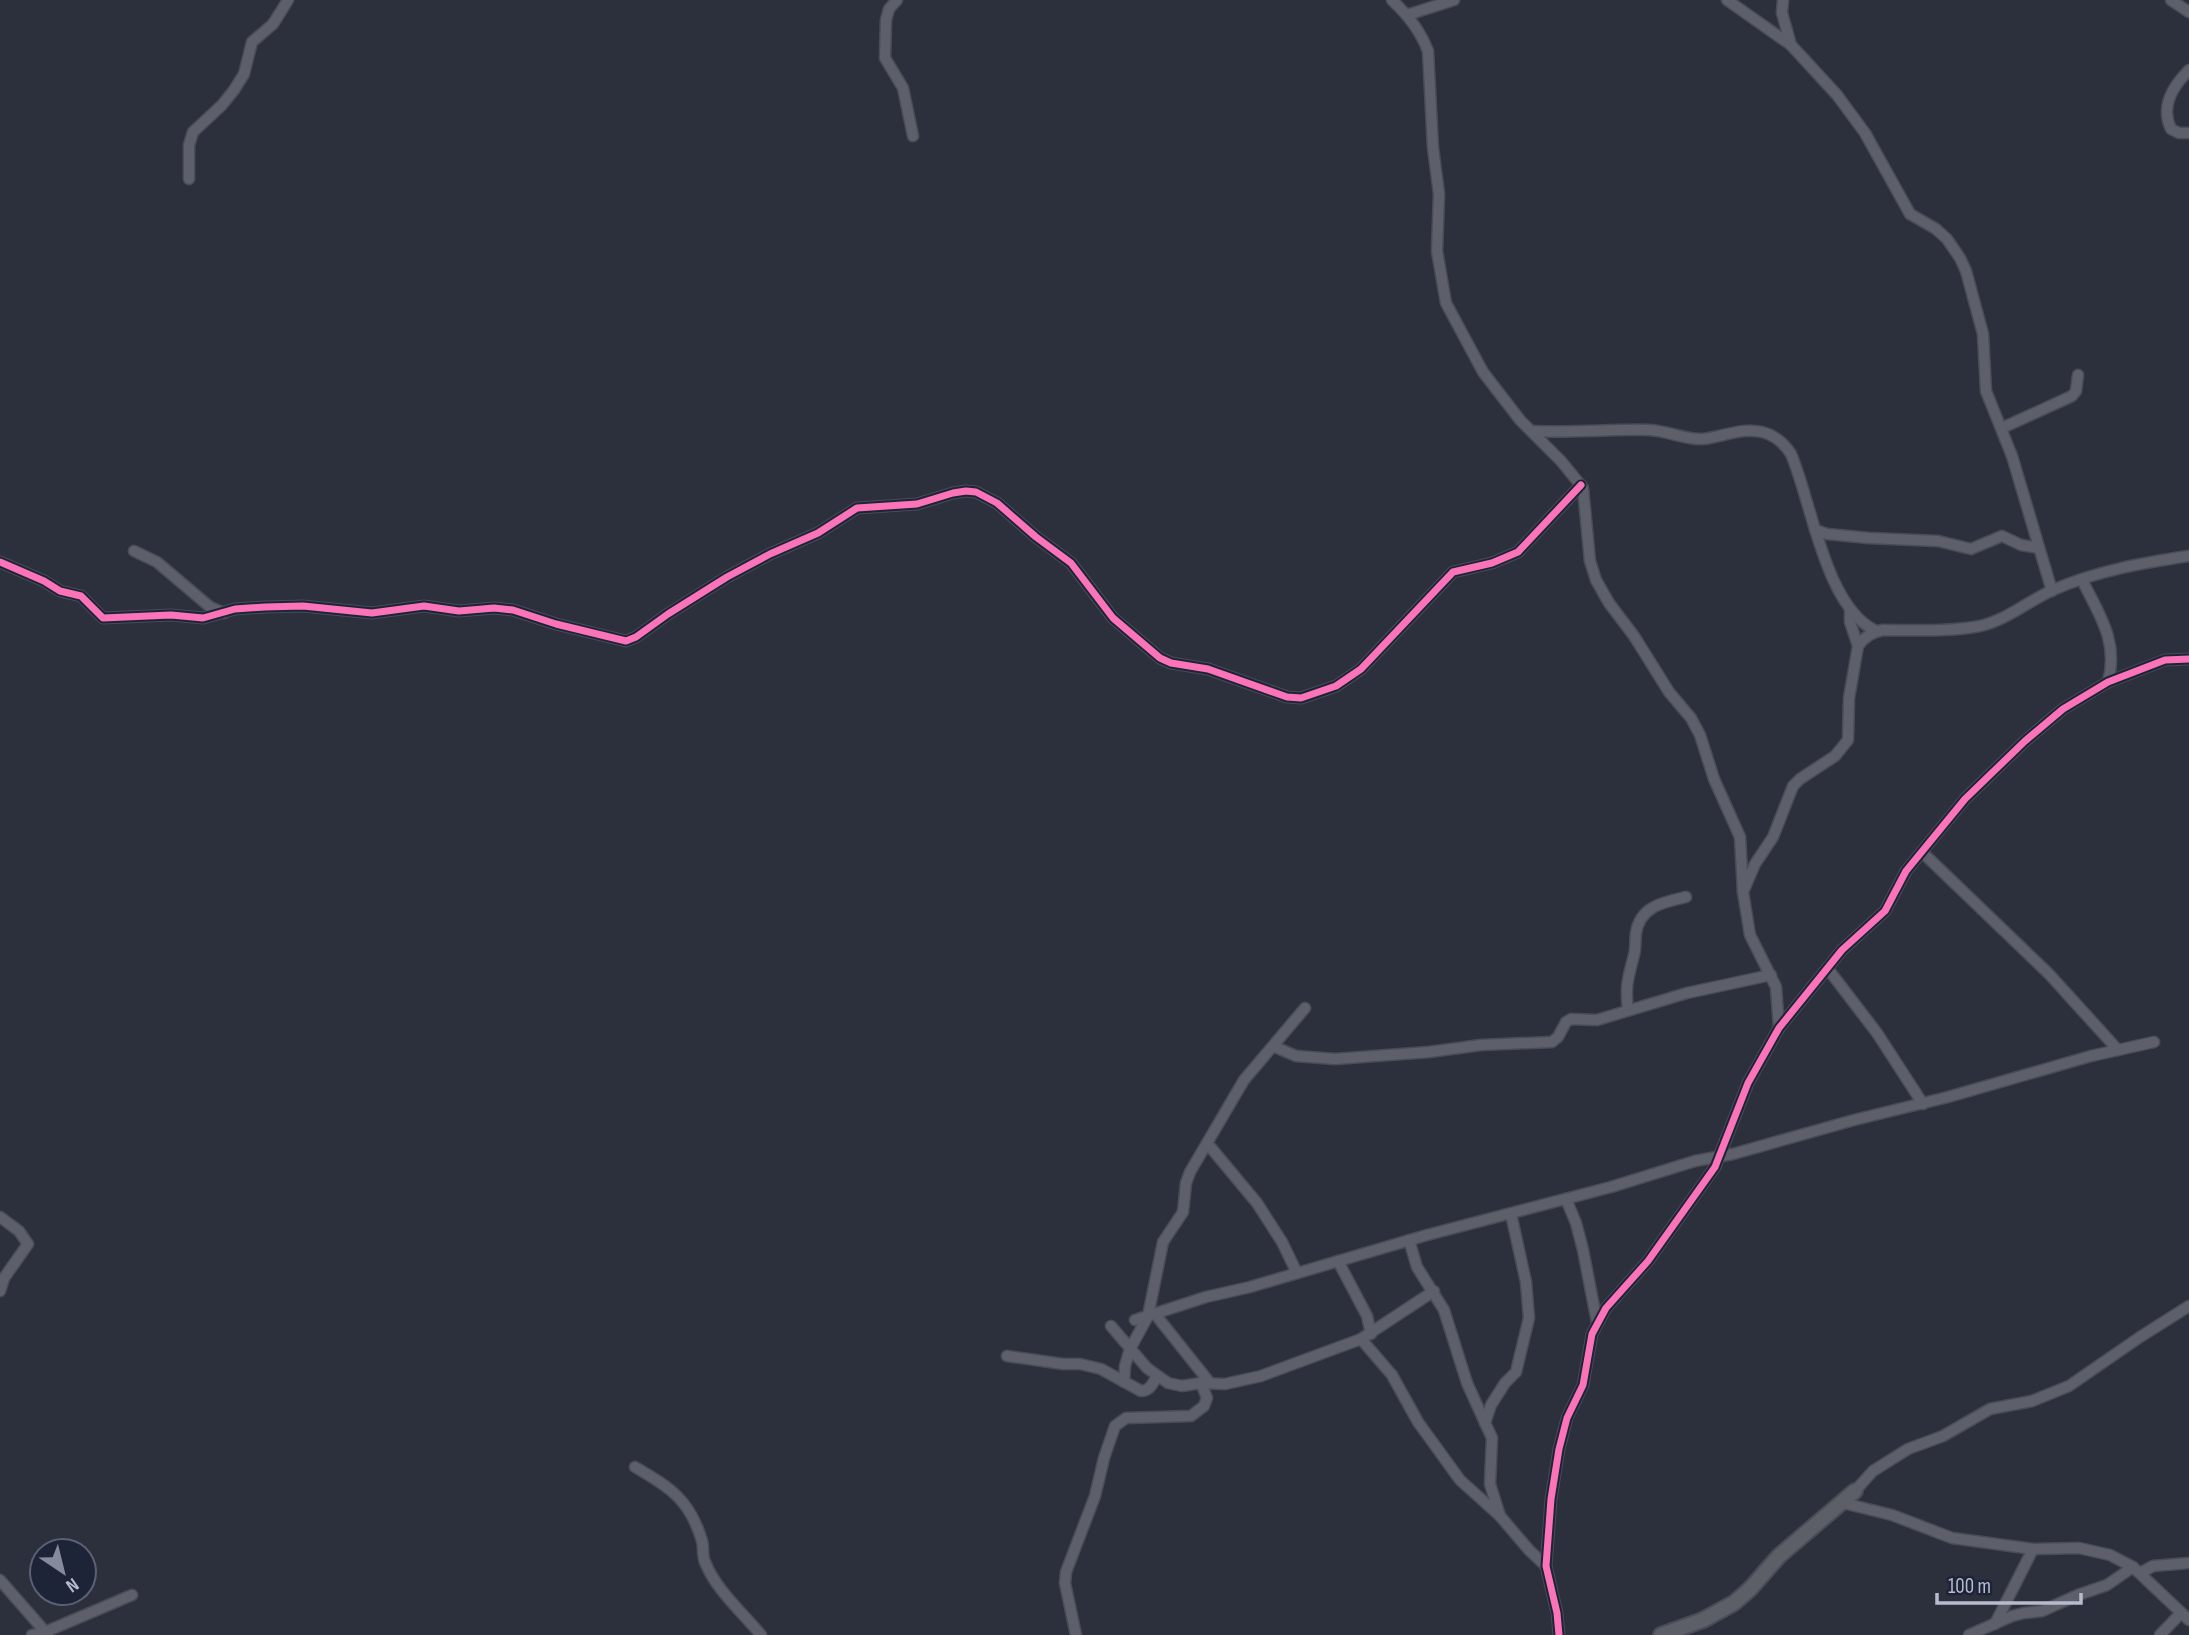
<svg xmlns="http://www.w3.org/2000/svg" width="2189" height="1635" viewBox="0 0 2189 1635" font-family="'Sofia Sans Condensed',sans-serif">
  <rect width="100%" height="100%" fill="#2c303c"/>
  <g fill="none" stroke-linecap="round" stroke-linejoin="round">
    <defs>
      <g id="street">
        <polyline points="897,0 889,9 886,20 885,58 903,88 913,136"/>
        <path d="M1392 0C1407 14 1421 32 1428 51L1433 148 1439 194 1437 251 1446 303 1483 372 1520 420 1561 461 1583 488 1590 561 1596 580 1609 603 1634 636 1669 692 1691 718 1700 735 1714 779 1740 837 1743 892"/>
        <polyline points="1727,0 1791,45 1837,95 1865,133 1910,214 1936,229 1947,239 1960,258 1966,271 1983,334 1986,391 2012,456 2052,591"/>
        <polyline points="1783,0 1782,13 1791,45"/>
        <polyline points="2171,0 2189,12"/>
        <polyline points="1407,15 1454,0"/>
        <path d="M2189 70C2173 86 2160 106 2171 129L2179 133H2189"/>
        <polyline points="189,179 189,145 193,132 222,105 234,90 244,74 252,42 273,24 288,0"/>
        <polyline points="2002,428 2072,396 2076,391 2078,375"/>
        <path d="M1532 431C1571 433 1611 429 1650 430 1668 431 1686 440 1703 439 1723 437 1742 427 1762 432 1774 435 1784 443 1791 454 1812 503 1825 607 1876 631"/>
        <polyline points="1815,530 1827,534 1869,538 1938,541 1971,549 2002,536 2021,545 2039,548"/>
        <polyline points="134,551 157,562 210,607 224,613"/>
        <polyline points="0,562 44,581 60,591 81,596 103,618 171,615 203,618 235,609 265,607 303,606 372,613 424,606 459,611 494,608 513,610 556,624 626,641 636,637 668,614 727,577 770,554 818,533 857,508 917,504 953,493 966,491 976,492 997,503 1036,537 1071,563 1113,618 1160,658 1171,663 1208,669 1287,697 1301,698 1336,686 1361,669 1453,572 1492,563 1518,552 1581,485"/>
        <path d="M2082 580C2099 614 2119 642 2108 682"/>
        <polyline points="1850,610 1850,622 1858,646"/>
        <polyline points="1922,852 2049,974 2118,1050"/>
        <polyline points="1828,969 1877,1033 1923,1104"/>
        <path d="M1628 1010C1625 985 1628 979 1634 955 1636 948 1635 940 1636 933 1640 906 1664 902 1686 897"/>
        <path d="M1779 1028 1776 987 1750 935 1743 892 1755 864 1773 837 1793 786 1800 779 1835 756 1848 740 1849 698 1858 646C1864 637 1872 632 1883 630 1915 630 1948 632 1980 626 2007 620 2028 601 2053 590 2096 571 2142 563 2189 556"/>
        <polyline points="1275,1047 1296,1056 1335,1059 1429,1052 1481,1045 1552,1042 1558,1037 1566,1022 1571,1019 1597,1020 1687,993 1771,975"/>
        <polyline points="1207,1143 1257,1203 1282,1242 1297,1273"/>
        <polyline points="1566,1199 1576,1223 1583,1250 1597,1322"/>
        <polyline points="0,1217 19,1231 28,1244 4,1278 0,1291"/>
        <polyline points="1409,1240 1417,1267 1444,1310 1467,1383 1492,1438 1490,1484 1500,1516"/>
        <polyline points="1338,1261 1367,1316 1371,1334"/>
        <polyline points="1155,1314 1210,1383"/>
        <polyline points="1135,1320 1206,1297 1250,1287 1427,1235 1611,1187 1695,1161 1733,1154 1854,1120 1948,1097 2091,1056 2154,1042"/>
        <polyline points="1111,1326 1147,1368 1168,1383 1182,1386 1201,1383 1225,1384 1261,1376 1361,1339 1434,1291"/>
        <polyline points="1361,1339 1392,1375 1418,1422 1460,1480 1500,1516 1529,1550 1546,1566"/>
        <path d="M1007 1356 1063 1364H1080L1101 1369 1141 1391C1150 1391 1153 1383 1157 1376"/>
        <polyline points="1124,1382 1125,1366 1130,1349 1148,1316 1163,1242 1183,1212 1186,1183 1190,1172 1244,1080 1305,1008"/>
        <polyline points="1485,1423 1491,1405 1505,1383 1516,1372 1529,1318 1526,1282 1511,1214"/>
        <path d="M635 1467C671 1488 690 1500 702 1541 704 1548 702 1556 705 1562 716 1590 742 1612 761 1635"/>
        <polyline points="1855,1491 1873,1471 1908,1449 1943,1436 1990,1409 2032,1401 2069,1386 2140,1337 2189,1306"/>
        <polyline points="1843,1503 1892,1515 1952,1538 2033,1549 2079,1548 2110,1555 2133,1567 2189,1620"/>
        <polyline points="2140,1573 2153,1566 2189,1563"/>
        <polyline points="0,1580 48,1635"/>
        <polyline points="1995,1624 2033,1549"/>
        <polyline points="32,1635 45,1632 132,1595"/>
        <polyline points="1076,1635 1065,1583 1066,1572 1095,1496 1104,1458 1115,1426 1126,1418 1191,1416 1204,1406 1207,1398 1201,1383"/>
        <polyline points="1559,1635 1557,1613 1546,1566 1551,1499 1559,1449 1567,1418 1583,1385 1592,1334 1606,1308 1648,1261 1715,1167 1748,1083 1779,1028 1842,950 1885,911 1906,871 1965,799 2025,741 2063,709 2108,682 2165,660 2189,659"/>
        <polyline points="1969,1635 2012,1616 2024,1613 2042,1611 2078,1595 2107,1585 2133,1567"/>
        <polyline points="2160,1635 2181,1613"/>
      </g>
      <polyline id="secondary" points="1661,1635 1703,1620 1734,1603 1750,1589 1779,1556 1855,1491"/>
    </defs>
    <use href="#street" stroke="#494c55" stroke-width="13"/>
    <use href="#secondary" stroke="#494c55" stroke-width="18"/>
    <use href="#street" stroke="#5d606a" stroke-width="10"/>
    <use href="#secondary" stroke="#5c5e68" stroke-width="14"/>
    <defs>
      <g id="cycleway">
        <polyline points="0,562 44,581 60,591 81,596 103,618 171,615 203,618 235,609 265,607 303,606 372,613 424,606 459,611 494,608 513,610 556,624 626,641 636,637 668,614 727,577 770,554 818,533 857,508 917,504 953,493 966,491 976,492 997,503 1036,537 1071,563 1113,618 1160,658 1171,663 1208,669 1287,697 1301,698 1336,686 1361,669 1453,572 1492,563 1518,552 1581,485"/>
        <polyline points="1559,1635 1557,1613 1546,1566 1551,1499 1559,1449 1567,1418 1583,1385 1592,1334 1606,1308 1648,1261 1715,1167 1748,1083 1779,1028 1842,950 1885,911 1906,871 1965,799 2025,741 2063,709 2108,682 2165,660 2189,659"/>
      </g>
    </defs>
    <use href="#cycleway" stroke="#1e2438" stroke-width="11"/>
    <use href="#cycleway" stroke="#fb73b8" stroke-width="7"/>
  </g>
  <g transform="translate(63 1572) rotate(145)"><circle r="33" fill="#1e2438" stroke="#5b6074" stroke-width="2"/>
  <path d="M0-5L12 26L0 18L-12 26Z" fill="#868a9a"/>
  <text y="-10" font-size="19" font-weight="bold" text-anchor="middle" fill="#b7bbcd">N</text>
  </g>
  <path d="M1937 1593v10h144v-10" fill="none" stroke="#b7bbcd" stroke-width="3.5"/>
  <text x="1948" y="1593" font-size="21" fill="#b7bbcd" stroke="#1e2438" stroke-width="5" paint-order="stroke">100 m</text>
</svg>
